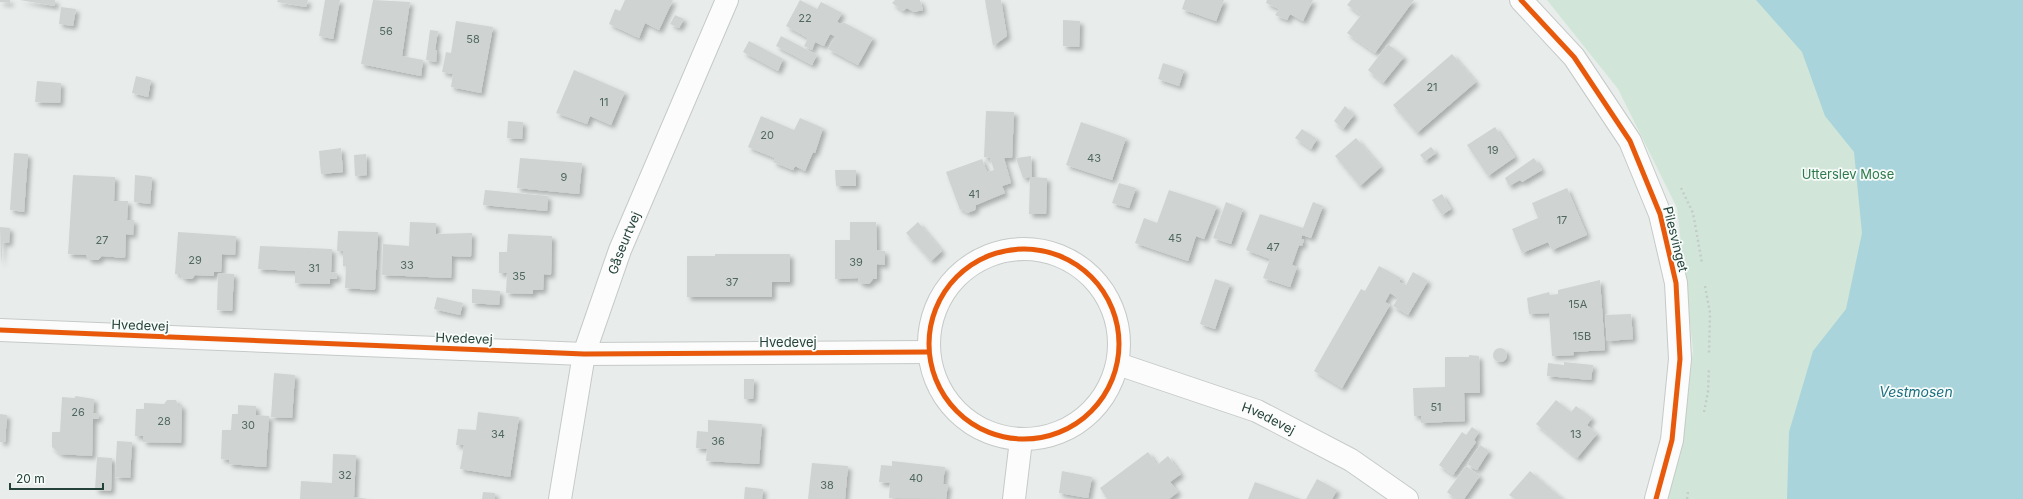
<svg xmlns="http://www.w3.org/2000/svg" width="2023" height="499" viewBox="0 0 2023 499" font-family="Inter,sans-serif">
  <defs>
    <filter id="shadow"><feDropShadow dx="3.5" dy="3.5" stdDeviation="2" flood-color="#0004"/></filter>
  </defs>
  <rect width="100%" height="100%" fill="#e8edeb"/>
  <polygon fill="#d1e6d8" points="1547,0 2023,0 2023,499 1666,499 1681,451 1693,350 1677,208 1618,89"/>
  <polygon fill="#a9d4db" points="1756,0 2023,0 2023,499 1787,499 1789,432 1813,351 1846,309 1862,233 1854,152 1825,116 1802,52"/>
  <g fill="#cfd4d2" filter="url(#shadow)">
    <polygon points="0,0 10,0 10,3 0,2"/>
    <polygon points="20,0 55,0 55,6"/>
    <polygon points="278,0 308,0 306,7 277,2"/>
    <polygon points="325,0 340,0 333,39 319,36"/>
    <polygon points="373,0 410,2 402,56 423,60 421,76 361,64"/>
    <polygon points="625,0 673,0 659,30 645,23 639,38 609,24 615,9 620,11"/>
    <polygon points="800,0 817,9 821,2 842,13 837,22 841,24 843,22 873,38 858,65 828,49 835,36 830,34 824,46 815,42 812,50 804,46 808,38 786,26"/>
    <polygon points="895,0 920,0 923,10 914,12 907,8 903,11 892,3"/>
    <polygon points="985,0 1001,0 1007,36 993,46"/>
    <polygon points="1185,0 1224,0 1216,21 1182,9"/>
    <polygon points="1267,0 1313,0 1303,21 1290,14 1287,20 1275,15 1279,9 1266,3"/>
    <polygon points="1351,0 1414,0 1375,53 1347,33 1361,15 1347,5"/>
    <polygon points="61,7 76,9 73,26 59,24"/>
    <polygon points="675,15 684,19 679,28 670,24"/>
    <polygon points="1063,20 1080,21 1079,47 1063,46"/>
    <polygon points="456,21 493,27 481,93 451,87 453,74 442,72 446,52 451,53"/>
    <polygon points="430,30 438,31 435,50 437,50 436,62 426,60"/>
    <polygon points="781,36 817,55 812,65 776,46"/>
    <polygon points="749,41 783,59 778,71 743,52"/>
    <polygon points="1388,44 1404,57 1383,83 1368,70"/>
    <polygon points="1452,54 1476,82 1417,133 1393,105"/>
    <polygon points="1163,63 1184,70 1179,86 1158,79"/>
    <polygon points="574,70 625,92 611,125 590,116 587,124 556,113"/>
    <polygon points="136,76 151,80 148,97 132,93"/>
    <polygon points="37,81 61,83 60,103 35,102"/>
    <polygon points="1345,106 1354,115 1343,129 1334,121"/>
    <polygon points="986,111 1014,112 1012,158 1004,158 1011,183 1002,186 1005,193 976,205 975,210 967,213 962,209 960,210 946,172 982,159 987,172 994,170 990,158 984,157"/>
    <polygon points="761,116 794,130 800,118 823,128 815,153 813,152 805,171 795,166 793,170 773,162 775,158 748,147"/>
    <polygon points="508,121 523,122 522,139 507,138"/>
    <polygon points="1081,122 1126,138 1112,180 1066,165"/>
    <polygon points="1495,127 1515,157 1488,176 1467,145"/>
    <polygon points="1302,129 1317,139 1311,149 1295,138"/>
    <polygon points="1356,138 1381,167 1360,186 1335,156"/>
    <polygon points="1431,147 1436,153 1425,161 1420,155"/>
    <polygon points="341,148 343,172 321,174 319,151"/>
    <polygon points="14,153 28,154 24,212 10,210"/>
    <polygon points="366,154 367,175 355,176 354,155"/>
    <polygon points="1031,156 1032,177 1047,178 1046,214 1029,214 1030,177 1023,178 1016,158"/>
    <polygon points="520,158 582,163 579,194 517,188"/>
    <polygon points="1534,158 1542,170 1522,182 1520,180 1509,186 1505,178"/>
    <polygon points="835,170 856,170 856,186 836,186"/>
    <polygon points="73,175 115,177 114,201 128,201 127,220 134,220 133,235 126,234 125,258 102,256 98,260 89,260 86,255 68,254"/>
    <polygon points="135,175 152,177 150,204 134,202"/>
    <polygon points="1119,183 1136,188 1129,208 1112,203"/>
    <polygon points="1567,188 1587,235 1552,250 1548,242 1522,253 1512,229 1538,218 1532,203"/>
    <polygon points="485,190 548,196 547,211 483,205"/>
    <polygon points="1169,190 1217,206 1204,239 1196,236 1188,261 1135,243 1144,218 1157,223"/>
    <polygon points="1442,194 1451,209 1442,215 1432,200"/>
    <polygon points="1226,202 1243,209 1231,244 1213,238"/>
    <polygon points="1313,202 1323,206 1311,238 1302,235 1301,239 1304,240 1302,246 1299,245 1292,265 1297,267 1290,287 1263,278 1270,259 1246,250 1260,214 1303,228"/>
    <polygon points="410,222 436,223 436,234 472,233 471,257 452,256 451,278 382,275 383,244 409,246"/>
    <polygon points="850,222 876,222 877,250 885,251 885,265 877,264 877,279 873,279 869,284 862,284 858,281 858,278 835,279 835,240 850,240"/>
    <polygon points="918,222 942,251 931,261 906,233"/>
    <polygon points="0,227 10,228 9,243 3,242 1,265"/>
    <polygon points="338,231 378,232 375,290 345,288 346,266 343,266 343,251 337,251"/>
    <polygon points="178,232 236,236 235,255 222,254 221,272 214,272 214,276 195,275 192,279 183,279 180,274 175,274"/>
    <polygon points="508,234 552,236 551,275 544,274 543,290 533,290 533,294 506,293 507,273 499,273 499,252 507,252"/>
    <polygon points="260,246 332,249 331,272 337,273 337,279 330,279 330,284 295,283 295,271 258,269"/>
    <polygon points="715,254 790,254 790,282 772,282 772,297 687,297 687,256 715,256"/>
    <polygon points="1379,266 1401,278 1399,282 1406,285 1413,272 1428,281 1408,315 1393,306 1398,298 1390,293 1385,302 1390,305 1342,388 1314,371 1361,289 1365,291"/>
    <polygon points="218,273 234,274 232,311 217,310"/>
    <polygon points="1215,279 1230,284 1215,329 1200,324"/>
    <polygon points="1600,280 1605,350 1573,352 1574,355 1552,356 1549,313 1529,314 1527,298 1549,292 1550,295 1558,294 1558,290"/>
    <polygon points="472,289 500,291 499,305 472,303"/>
    <polygon points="437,297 463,303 460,315 434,309"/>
    <polygon points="1631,314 1633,339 1607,341 1605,315"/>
    <circle cx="1500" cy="355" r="7"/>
    <polygon points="1469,355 1479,356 1480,393 1464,393 1465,421 1421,423 1421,416 1414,416 1413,388 1445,387 1445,357 1469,357"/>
    <polygon points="1564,362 1593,365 1591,380 1547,376 1548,363 1564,365"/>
    <polygon points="274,373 295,375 292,418 271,417"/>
    <polygon points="744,379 754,379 753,399 744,399"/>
    <polygon points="76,396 94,399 93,413 99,413 98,419 93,419 92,456 60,454 52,447 52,432 60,432 62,397 74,398"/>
    <polygon points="167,400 176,400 178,405 182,405 181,443 143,442 143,436 135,436 136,409 144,409 144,403 164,404"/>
    <polygon points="1556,400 1571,412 1576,406 1592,418 1587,425 1597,434 1577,458 1536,424"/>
    <polygon points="238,405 256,406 256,415 269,416 266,467 229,464 229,460 221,459 222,430 231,430 232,414 238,414"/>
    <polygon points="478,412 519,417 510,477 460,469 464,445 456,445 458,429 476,430"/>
    <polygon points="0,414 7,415 5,442 0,442"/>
    <polygon points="708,420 762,424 759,464 706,461 707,449 696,448 697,431 708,432"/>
    <polygon points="1472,427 1479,432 1474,440 1476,442 1453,475 1439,465 1462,432 1466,435"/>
    <polygon points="117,441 132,442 130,478 115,477"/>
    <polygon points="1480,445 1489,451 1477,470 1467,464"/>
    <polygon points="1148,452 1157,465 1168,456 1181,474 1170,482 1178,492 1169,499 1107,499 1100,488"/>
    <polygon points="333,454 356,455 354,497 368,499 300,499 301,481 332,483"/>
    <polygon points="97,457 112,458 111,491 95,490"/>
    <polygon points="892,461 945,467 943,484 948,484 946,499 889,498 890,483 879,482 881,465 892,466"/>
    <polygon points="812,463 848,466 845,499 808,499"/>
    <polygon points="1466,466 1480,476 1464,499 1456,499 1447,492"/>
    <polygon points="1062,471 1092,477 1088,498 1059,493"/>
    <polygon points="1530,471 1563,499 1515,499 1509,495"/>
    <polygon points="1317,479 1337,490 1332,499 1306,499"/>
    <polygon points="1255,482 1301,499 1248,499"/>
    <polygon points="745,487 763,489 762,499 744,499"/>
    <polygon points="483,492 495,493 495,499 482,499"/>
  </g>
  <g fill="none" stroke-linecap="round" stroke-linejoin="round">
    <defs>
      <g id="minor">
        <polyline points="1521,0 1574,57 1630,141 1660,214 1676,283 1680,359 1672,440 1656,499"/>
        <circle cx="1024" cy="344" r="95"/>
        <polyline points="0,330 584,354 928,352"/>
        <path id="s1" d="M1118 364 1257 411 1351 460 1407 499"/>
        <path id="s2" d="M560 499 584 354 620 250 727 0"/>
        <polyline points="1014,499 1021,440"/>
      </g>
    </defs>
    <use href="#minor" stroke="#c5cac8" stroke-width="24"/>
    <g stroke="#c3ccca" stroke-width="2.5" stroke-dasharray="2 3" stroke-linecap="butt">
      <polyline points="1681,188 1693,213 1702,263"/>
      <polyline points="1705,286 1710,313 1709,353"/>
      <polyline points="1704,412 1708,392 1709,368"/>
      <polyline points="1687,499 1688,492"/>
    </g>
    <use href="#minor" stroke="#fcfcfc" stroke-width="22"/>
    <defs>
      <g id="cycleway">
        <polyline points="1521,0 1574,57 1630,141 1660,214 1676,283 1680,359 1672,440 1656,499"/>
        <circle cx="1024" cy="344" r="95"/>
        <polyline points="0,330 584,354 928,352"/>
      </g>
    </defs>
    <use href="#cycleway" stroke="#f7fbf9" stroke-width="8"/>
    <use href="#cycleway" stroke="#e8590c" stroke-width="5"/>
  </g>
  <g text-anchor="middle" stroke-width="3.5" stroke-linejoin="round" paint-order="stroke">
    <g font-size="11" fill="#506761">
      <text x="805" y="22">22</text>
      <text x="386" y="35">56</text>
      <text x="473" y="43">58</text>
      <text x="1432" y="91">21</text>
      <text x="604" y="106">11</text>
      <text x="767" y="139">20</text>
      <text x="1493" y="154">19</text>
      <text x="1094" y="162">43</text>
      <text x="564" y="181">9</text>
      <text x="974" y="198">41</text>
      <text x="1562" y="224">17</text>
      <text x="1175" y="242">45</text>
      <text x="102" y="244">27</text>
      <text x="1273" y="251">47</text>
      <text x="195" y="264">29</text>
      <text x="856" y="266">39</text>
      <text x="407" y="269">33</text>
      <text x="314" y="272">31</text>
      <text x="519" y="280">35</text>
      <text x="732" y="286">37</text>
      <text x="1578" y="308">15A</text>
      <text x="1582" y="340">15B</text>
      <text x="1436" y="411">51</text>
      <text x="78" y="416">26</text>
      <text x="164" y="425">28</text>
      <text x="248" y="429">30</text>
      <text x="498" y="438">34</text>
      <text x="1576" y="438">13</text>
      <text x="718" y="445">36</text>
      <text x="345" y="479">32</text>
      <text x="916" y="482">40</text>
      <text x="827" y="489">38</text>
    </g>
    <g font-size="13" fill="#2d7a4b" stroke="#f7fbf9">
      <text x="1848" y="179">Utterslev Mose</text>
    </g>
    <g font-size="13" fill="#24423a" stroke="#f7fbf9">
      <text transform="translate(1676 239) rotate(76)" y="5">Pilesvinget</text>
      <text dy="5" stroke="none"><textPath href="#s2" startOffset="265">Gåseurtvej</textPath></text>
      <text transform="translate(140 325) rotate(2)" y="5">Hvedevej</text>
      <text transform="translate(464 338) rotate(2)" y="5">Hvedevej</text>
      <text x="788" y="347">Hvedevej</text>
      <text dy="5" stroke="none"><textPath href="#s1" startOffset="160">Hvedevej</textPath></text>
    </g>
    <g font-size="14" font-style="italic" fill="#1c6f80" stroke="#f7fbf9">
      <text x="1916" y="397">Vestmosen</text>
    </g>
  </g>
  <path d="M10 483v6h93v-6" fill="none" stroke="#24423a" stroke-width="2"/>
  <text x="16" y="483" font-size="12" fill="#24423a" stroke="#f7fbf9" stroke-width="3" paint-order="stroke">20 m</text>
</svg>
